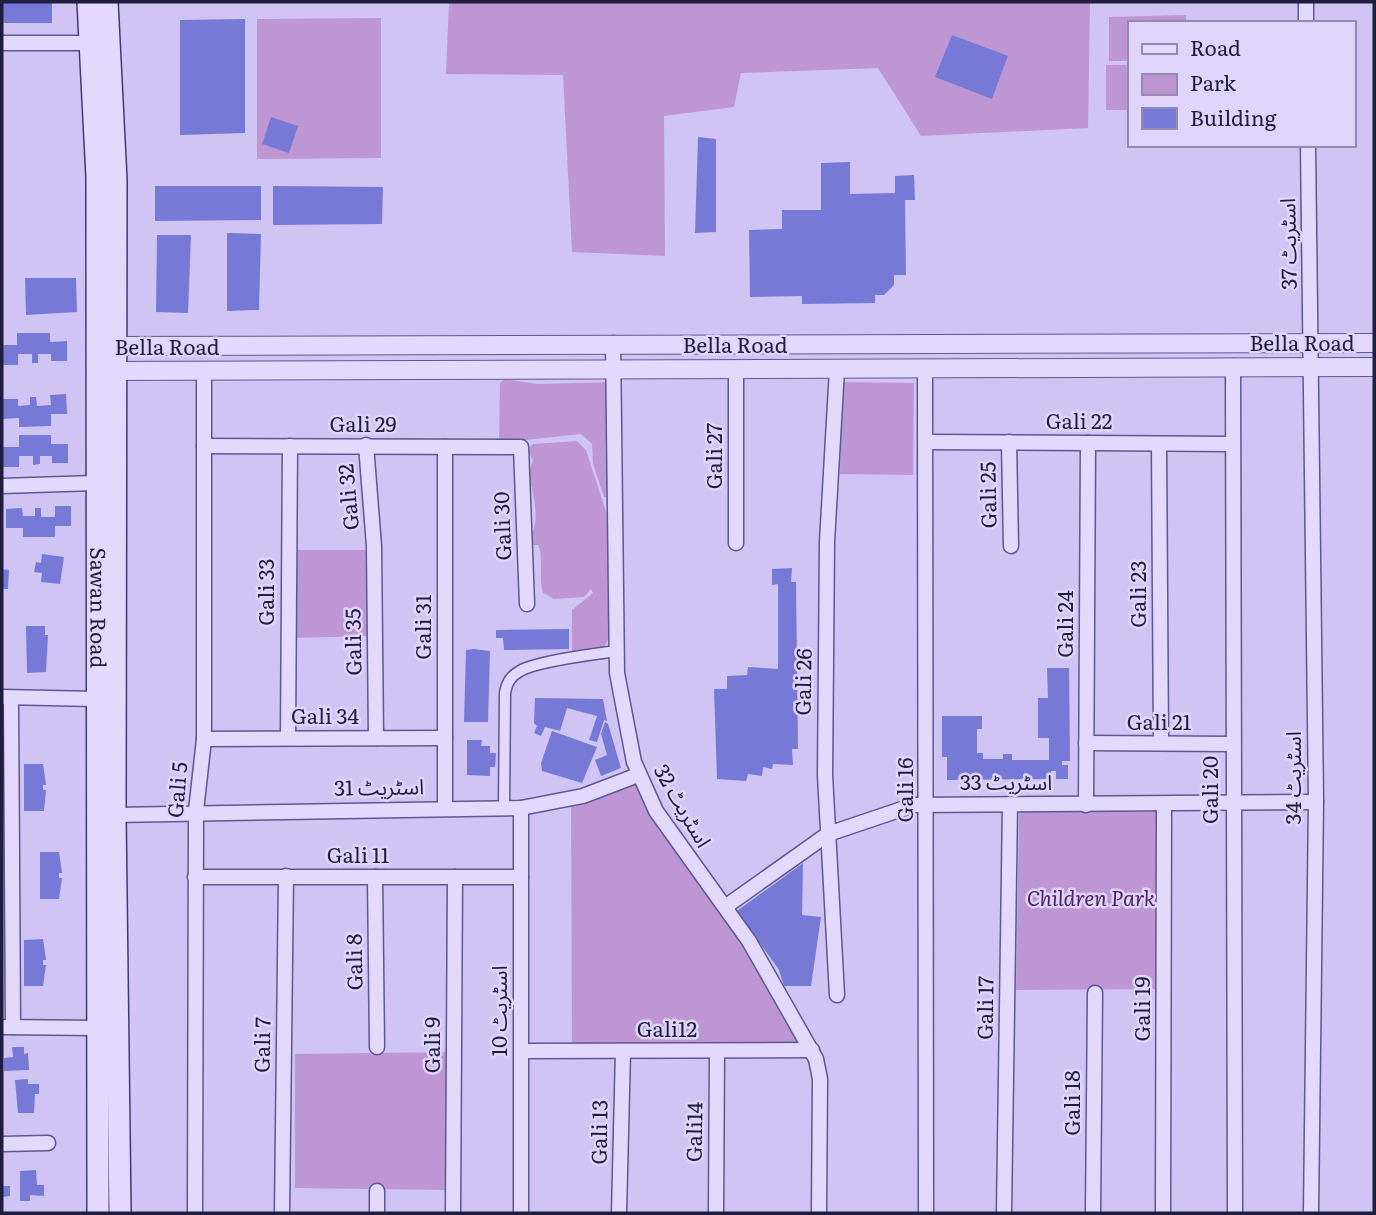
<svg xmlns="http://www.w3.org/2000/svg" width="1376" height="1215" viewBox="0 0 1376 1215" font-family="Literata,'Noto Sans Arabic',serif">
  <rect width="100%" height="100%" fill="#d0c4f4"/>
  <g fill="#bf96d4">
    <polygon points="449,2 1090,2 1088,128 921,136 878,68 741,73 734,107 664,116 665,256 572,252 563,75 446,74"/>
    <polygon points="1186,15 1186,23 1129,23 1129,61 1109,61 1109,17"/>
    <polygon points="381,18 381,158 257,159 257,19"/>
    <rect x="1106" y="65" width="23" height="45"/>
    <polygon points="505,379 538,384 611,382 611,497 604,497 593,464 592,444 581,434 499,443 500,383"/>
    <polygon points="842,382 914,383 913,475 840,474"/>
    <path d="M577 441 586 450 610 524V636L603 649 572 659V610L593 593 591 589 584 597 554 599 543 593C538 578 544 555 538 545H531L529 538C541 524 534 492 528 476L533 460 527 450 533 444Z"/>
    <polygon points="292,550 371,550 370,636 291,638"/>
    <polygon points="638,775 812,1050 572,1051 571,799"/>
    <polygon points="1019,809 1165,809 1164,989 1016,990"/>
    <polygon points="448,1052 449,1190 295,1188 295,1054"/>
  </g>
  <g fill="#7679d6">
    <rect x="2" y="2" width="50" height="21"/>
    <polygon points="245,19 245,133 180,135 180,20"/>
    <polygon points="952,35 1008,56 992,99 935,77"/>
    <polygon points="271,117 298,126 289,153 262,144"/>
    <polygon points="698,137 716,139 716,232 695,233"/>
    <polygon points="850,162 850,194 895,193 895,176 914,175 915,200 905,200 906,275 894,275 894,285 884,295 875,295 875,303 802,304 802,296 750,297 749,230 782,229 782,210 821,210 821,163"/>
    <polygon points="155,186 261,186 261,220 155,221"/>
    <polygon points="273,186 383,187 382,224 273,225"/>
    <polygon points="227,233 261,234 259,310 227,311"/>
    <polygon points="157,235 191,235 188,313 156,312"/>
    <polygon points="25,278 76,278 77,312 26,315"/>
    <polygon points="17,333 50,333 50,342 67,341 67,361 51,361 51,354 38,354 38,363 32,363 32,354 18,354 18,365 2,365 2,345 17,345"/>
    <polygon points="66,394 67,414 51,414 51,426 19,427 19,418 2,419 2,399 18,399 18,406 30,405 30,397 36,397 37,406 51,405 50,395"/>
    <polygon points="19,435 51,435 51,444 68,444 68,463 52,463 52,456 40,456 40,464 33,465 33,456 19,456 19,467 3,467 3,447 19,447"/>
    <polygon points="55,506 71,506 71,526 55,526 55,537 23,537 23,528 6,528 6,509 22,508 23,516 35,516 35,508 41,508 41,517 55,517"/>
    <polygon points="42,554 64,557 60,584 41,582 42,573 34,572 36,562 41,563"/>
    <polygon points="792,568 791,582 796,582 798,749 792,749 793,765 773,764 772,769 763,767 762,776 748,774 746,781 717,779 714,689 727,689 727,676 747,675 748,667 778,669 778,584 772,585 772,569"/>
    <polygon points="2,569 9,570 8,589 2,589"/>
    <polygon points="26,626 45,626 45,635 48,635 46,672 27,673"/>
    <polygon points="569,629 569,649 504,650 503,638 496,638 496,630"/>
    <polygon points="474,649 490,651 488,722 464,722 466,650"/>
    <polygon points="1047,668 1069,668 1070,761 1062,761 1062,765 1068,765 1068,779 1056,779 1056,771 1051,771 1051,779 947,780 947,757 942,757 942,716 982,716 982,729 977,729 977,753 983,753 983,759 1003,759 1003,754 1012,754 1012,760 1049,760 1049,738 1038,738 1038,698 1048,698"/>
    <polygon points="535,698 603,699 607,721 604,720 597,742 589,740 597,716 567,708 560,731 545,727 541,736 534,733 537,726 534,723"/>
    <polygon points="605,722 608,724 621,768 601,776 595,760 607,755 601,734"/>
    <polygon points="552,731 597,747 582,783 542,771 541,763"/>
    <polygon points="467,740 482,740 481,746 490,746 490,753 496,753 495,767 490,767 490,776 467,775"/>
    <polygon points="24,764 43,764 46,785 43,785 43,790 46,790 44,811 24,811"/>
    <polygon points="40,852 59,852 62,873 59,873 59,878 62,878 59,899 40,899"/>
    <polygon points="803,863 802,915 821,917 811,986 784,986 779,970 737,911"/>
    <polygon points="43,939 46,960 43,960 43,965 46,965 43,986 24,986 24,940"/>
    <polygon points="12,1047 24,1047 24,1054 28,1053 29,1070 4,1071 4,1058 13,1057"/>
    <polygon points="28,1079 28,1084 39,1084 39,1094 35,1094 34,1113 18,1113 15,1080"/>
    <polygon points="36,1170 37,1185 44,1185 44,1196 30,1195 30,1201 20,1201 20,1171"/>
    <polygon points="2,1186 10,1186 10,1196 2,1197"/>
  </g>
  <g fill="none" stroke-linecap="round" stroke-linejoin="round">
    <defs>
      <path id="pedestrian" d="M504 808 505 693C507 682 511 676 520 671 536 661 596 654 617 651"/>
      <g id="minor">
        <polyline points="1306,2 1306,23"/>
        <polyline points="2,43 98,43"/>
        <polyline points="1308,145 1316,802 1311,1213"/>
        <polyline points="613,343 617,673 634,762 656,811 749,941 816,1059 820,1079 819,1213"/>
        <polyline points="1233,366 1235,1213"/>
        <polyline points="925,368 926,1213"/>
        <polyline points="926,442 1233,444"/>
        <polyline points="1009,442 1011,546"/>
        <polyline points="1159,444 1161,743"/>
        <polyline points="366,445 374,546 376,738"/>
        <polyline points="204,446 521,447 527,604"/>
        <polyline points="445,447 445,808"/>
        <polyline points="2,486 95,483"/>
        <polyline points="736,543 736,369"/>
        <polyline points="3,697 95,699"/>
        <polyline points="11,698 13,1027"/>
        <polyline points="288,737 290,446"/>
        <polyline points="204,739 445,738"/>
        <polyline points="1086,743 1232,744"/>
        <polyline points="1086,805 1088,443"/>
        <polyline points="521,808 521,1213"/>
        <polyline points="115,815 521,808 583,796 638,775"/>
        <polyline points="195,877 521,877"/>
        <polyline points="375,877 377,1047"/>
        <polyline points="725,907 828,834 914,805 1316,802"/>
        <polyline points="837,995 825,775 827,542 837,369"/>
        <polyline points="2,1027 97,1028"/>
        <polyline points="522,1051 812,1050"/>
        <polyline points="2,1144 48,1143"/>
        <polyline points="195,1213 196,811 204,739 204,371"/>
        <polyline points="282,1213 286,876"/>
        <polyline points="377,1213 377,1191"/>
        <polyline points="453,1213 455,877"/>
        <polyline points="619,1213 623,1051"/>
        <polyline points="716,1213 717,1051"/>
        <polyline points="1004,1213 1010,804"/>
        <polyline points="1093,1213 1095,993"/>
        <polyline points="1163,1213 1164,805"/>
      </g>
      <g id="tertiary">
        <polyline points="102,346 1374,343"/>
        <polyline points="104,371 1374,367"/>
      </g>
      <g id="secondary">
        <path id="s1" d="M88 2 97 177 98 1213"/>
        <polyline points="107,2 116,180 115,815 120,1213"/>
      </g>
    </defs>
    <use href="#pedestrian" stroke="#5c5891" stroke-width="13"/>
    <use href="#minor" stroke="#5c5891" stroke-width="17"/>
    <use href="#tertiary" stroke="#5c5891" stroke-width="20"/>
    <use href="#secondary" stroke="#3e3b73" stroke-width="24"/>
    <use href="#pedestrian" stroke="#e2d9fd" stroke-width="10"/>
    <use href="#minor" stroke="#e2d9fd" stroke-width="14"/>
    <use href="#tertiary" stroke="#e2d9fd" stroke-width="18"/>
    <use href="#secondary" stroke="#e2d9fd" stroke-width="21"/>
  </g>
  <g text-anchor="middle" stroke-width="5" stroke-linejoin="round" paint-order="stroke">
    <g font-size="21" fill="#1f1d40" stroke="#dfd5fa">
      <text transform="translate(1289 244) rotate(-91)" y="7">اسٹریٹ 37</text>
      <text x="1302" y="351">Bella Road</text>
      <text x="735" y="353">Bella Road</text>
      <text x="167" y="355">Bella Road</text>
      <text x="1079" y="429">Gali 22</text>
      <text x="363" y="432">Gali 29</text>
      <text transform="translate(715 456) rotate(-90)" y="7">Gali 27</text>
      <text transform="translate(989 495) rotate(-91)" y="7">Gali 25</text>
      <text transform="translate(349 497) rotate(-95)" y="7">Gali 32</text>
      <text transform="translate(503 526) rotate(-92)" y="7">Gali 30</text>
      <text transform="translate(267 592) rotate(-90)" y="7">Gali 33</text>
      <text transform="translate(1139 594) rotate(-90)" y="7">Gali 23</text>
      <text dy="7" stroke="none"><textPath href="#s1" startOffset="606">Sawan Road</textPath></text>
      <text transform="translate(1066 624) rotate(-90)" y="7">Gali 24</text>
      <text transform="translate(424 627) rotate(-90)" y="7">Gali 31</text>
      <text transform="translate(354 642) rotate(-91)" y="7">Gali 35</text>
      <text transform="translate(804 682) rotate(-89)" y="7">Gali 26</text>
      <text x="325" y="724">Gali 34</text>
      <text x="1159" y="730">Gali 21</text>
      <text transform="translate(1294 778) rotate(-90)" y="7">اسٹریٹ 34</text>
      <text x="1006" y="790">اسٹریٹ 33</text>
      <text transform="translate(379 788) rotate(-1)" y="7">اسٹریٹ 31</text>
      <text transform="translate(178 790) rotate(-85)" y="7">Gali 5</text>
      <text transform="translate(906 790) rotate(-90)" y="7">Gali 16</text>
      <text transform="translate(1211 790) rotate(-90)" y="7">Gali 20</text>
      <text transform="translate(682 806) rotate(60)" y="7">اسٹریٹ 32</text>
      <text x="358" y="863">Gali 11</text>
      <text transform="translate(355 962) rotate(-91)" y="7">Gali 8</text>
      <text transform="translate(986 1008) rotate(-89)" y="7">Gali 17</text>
      <text transform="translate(1143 1009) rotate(-90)" y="7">Gali 19</text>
      <text transform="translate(500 1011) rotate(-90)" y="7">اسٹریٹ 10</text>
      <text x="667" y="1037">Gali12</text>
      <text transform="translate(263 1045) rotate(-89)" y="7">Gali 7</text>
      <text transform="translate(433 1045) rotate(-90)" y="7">Gali 9</text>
      <text transform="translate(1073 1103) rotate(-90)" y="7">Gali 18</text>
      <text transform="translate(600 1132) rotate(-89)" y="7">Gali 13</text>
      <text transform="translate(695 1132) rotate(-89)" y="7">Gali14</text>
    </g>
    <g font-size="21" font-style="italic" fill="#52215f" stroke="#dfd5fa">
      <text x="1091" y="906">Children Park</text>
    </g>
  </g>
  <rect width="1376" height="1215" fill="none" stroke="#1f1d40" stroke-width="7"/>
  <rect x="1128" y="21" width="228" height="126" fill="#dfd5fa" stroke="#928bb0" stroke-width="2"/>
  <rect x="1142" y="44" width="35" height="10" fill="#e2d9fd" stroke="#928bb0" stroke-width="2"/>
  <text x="1190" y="56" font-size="21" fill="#1f1d40">Road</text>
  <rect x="1142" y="74" width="35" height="21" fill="#bf96d4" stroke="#928bb0" stroke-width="2"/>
  <text x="1190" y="91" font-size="21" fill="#1f1d40">Park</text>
  <rect x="1142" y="108" width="35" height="21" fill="#7679d6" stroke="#928bb0" stroke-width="2"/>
  <text x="1190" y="126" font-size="21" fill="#1f1d40">Building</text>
</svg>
